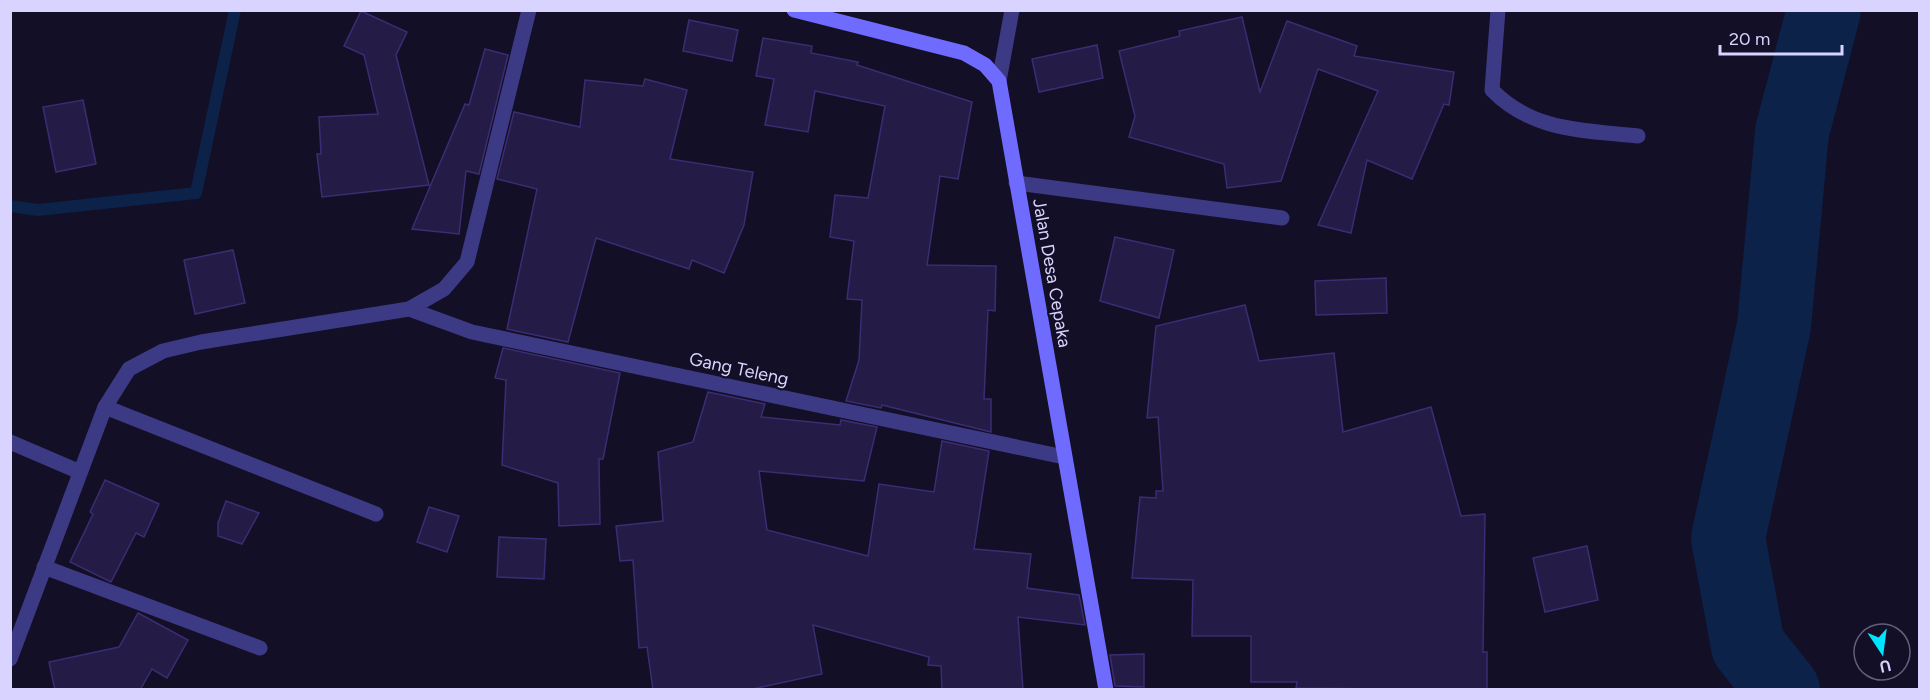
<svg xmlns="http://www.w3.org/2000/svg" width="1930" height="700" viewBox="0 0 1930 700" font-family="Figtree,sans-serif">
  <rect width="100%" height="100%" fill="#130f26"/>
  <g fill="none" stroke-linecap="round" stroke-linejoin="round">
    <polyline stroke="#0c2248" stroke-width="12" points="10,206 38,210 196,193 235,10"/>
    <polyline stroke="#0c2248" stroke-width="74" points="1783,690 1748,646 1728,538 1774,326 1792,132 1824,10"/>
  </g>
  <g fill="#241b47" stroke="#3b2d73" stroke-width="1.5">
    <polygon points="361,11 407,32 396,55 429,185 322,197 317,154 321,154 319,117 378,114 364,55 344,46"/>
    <polygon points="1242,17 1260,92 1287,21 1357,46 1354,56 1454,72 1449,105 1444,104 1412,179 1367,160 1351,233 1318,225 1378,91 1318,69 1281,181 1227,188 1224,164 1129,137 1135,116 1119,51 1180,36 1179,31"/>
    <polygon points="689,20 738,30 732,61 683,51"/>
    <polygon points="763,38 812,46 811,53 858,62 857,65 972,102 958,179 940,176 927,265 996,266 995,311 988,310 984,399 991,399 991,432 882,405 881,408 846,401 859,360 862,300 847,299 854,241 830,237 835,195 868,198 885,106 815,91 808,132 765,125 774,79 756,76"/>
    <polygon points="1097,45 1103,78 1039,92 1032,59"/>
    <polygon points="485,49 508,55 479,174 466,171 459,234 412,229 465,104 469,105"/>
    <polygon points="645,79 687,90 670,159 753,172 744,225 724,273 692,260 689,269 596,238 568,342 507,329 537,189 497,179 514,112 580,127 585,80 643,86"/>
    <polygon points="83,100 96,164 56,172 43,107"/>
    <polygon points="1115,237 1174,250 1159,318 1100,301"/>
    <polygon points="233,250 245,303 195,314 184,260"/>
    <polygon points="1386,278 1387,313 1316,315 1315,281"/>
    <polygon points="1245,305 1259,361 1334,353 1343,432 1431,407 1461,516 1485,514 1483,652 1487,652 1487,690 1296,688 1297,682 1251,682 1251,636 1192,636 1193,580 1132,578 1140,497 1156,498 1156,491 1163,491 1158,417 1147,418 1156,326"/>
    <polygon points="503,348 620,373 603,459 599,459 600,524 559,526 558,483 502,465 506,380 495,378"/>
    <polygon points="708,392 765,404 761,417 840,425 841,420 877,427 864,481 759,471 767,530 868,556 879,484 934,492 942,441 989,451 974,549 1031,554 1027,588 1079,595 1085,625 1018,617 1023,690 942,690 941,666 928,665 929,657 813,625 822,674 748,690 653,690 647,647 639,648 633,560 620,561 616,526 663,521 658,452 693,442"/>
    <polygon points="105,480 159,504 144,537 136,533 111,582 70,562 93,514 90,512"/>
    <polygon points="226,501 259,513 242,544 218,536 218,523"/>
    <polygon points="429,507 459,516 447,552 417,542"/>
    <polygon points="499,537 546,539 544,579 497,577"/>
    <polygon points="1587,546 1598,600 1545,612 1533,558"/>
    <polygon points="138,613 188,640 167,678 152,669 140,690 55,690 49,662 119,647"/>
    <polygon points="1144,654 1144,687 1115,686 1110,655"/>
  </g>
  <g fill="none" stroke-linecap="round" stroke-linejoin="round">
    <g stroke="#3d3a85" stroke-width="15">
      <path d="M1498 10 1492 90C1533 132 1584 130 1638 136"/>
      <polyline points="999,81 1012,10"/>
      <polyline points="1016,183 1282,218"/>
      <polyline points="409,309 472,332 1064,457"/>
      <polyline points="105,407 376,514"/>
      <polyline points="10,442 80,472"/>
      <polyline points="44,567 260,648"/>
      <polyline points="10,659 105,407 129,369 163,351 201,342 409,309 444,289 467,262 529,10"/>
    </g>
    <polyline stroke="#6f6bff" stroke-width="15" points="794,10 964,53 985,65 999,81 1106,690"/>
  </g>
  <g text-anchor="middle" stroke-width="4.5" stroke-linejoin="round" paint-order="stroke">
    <g font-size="18" fill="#d9d4ff" stroke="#130f26">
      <text transform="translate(1052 273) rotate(80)" y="6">Jalan Desa Cepaka</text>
      <text transform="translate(739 369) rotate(12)" y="6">Gang Teleng</text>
    </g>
  </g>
  <rect width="1930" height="700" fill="none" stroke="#d9d4ff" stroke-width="24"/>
  <g transform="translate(1882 652) rotate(167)"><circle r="28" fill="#130f26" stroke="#625e7d" stroke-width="1.5"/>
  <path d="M0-4.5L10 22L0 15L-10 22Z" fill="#00e5ff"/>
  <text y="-9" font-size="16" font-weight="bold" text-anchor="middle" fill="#d9d4ff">U</text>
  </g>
  <path d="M1720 45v9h122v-9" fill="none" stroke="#d9d4ff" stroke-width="3"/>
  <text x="1729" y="45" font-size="18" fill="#d9d4ff" stroke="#130f26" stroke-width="4.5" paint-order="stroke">20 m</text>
</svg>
